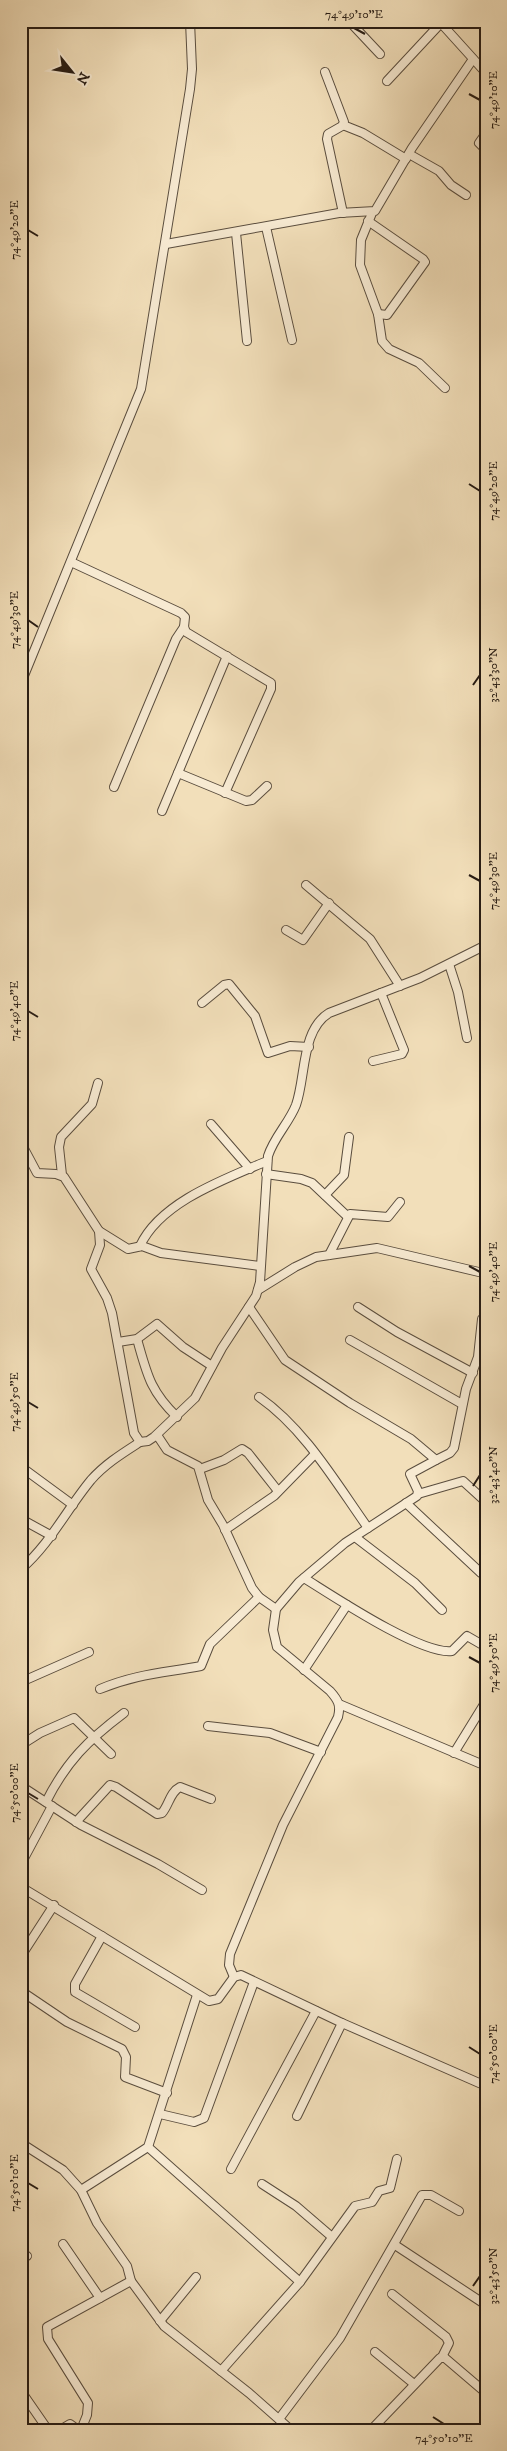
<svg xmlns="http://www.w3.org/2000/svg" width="507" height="2451" viewBox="0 0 507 2451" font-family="'IM FELL DW Pica',serif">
  <rect width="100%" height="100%" fill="#f2dfba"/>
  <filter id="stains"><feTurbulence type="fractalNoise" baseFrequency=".004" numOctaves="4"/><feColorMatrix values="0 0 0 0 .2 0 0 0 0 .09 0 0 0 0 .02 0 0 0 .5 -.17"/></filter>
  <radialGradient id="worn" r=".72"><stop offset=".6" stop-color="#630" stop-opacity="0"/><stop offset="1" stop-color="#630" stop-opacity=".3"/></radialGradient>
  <polygon fill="#9dbbb6" stroke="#6e7b75" points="21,21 26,21 25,257 21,262"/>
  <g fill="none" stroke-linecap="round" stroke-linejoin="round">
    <defs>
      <g id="minor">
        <polyline points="349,21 380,54"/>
        <polyline points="439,21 486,73"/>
        <polyline points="325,72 344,122 342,126 328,134 327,139 343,213"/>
        <polyline points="387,81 441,23"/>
        <polyline points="343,125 363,133 406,159"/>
        <polyline points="486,133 479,143 486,150"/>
        <polyline points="409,154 439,171 451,185 466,195"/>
        <polyline points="372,213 361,240 360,265 378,314 382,341 389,349 419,363 445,388"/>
        <polyline points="368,221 423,259 425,262 387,315 378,314"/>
        <polyline points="266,227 292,340"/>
        <polyline points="236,233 247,341"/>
        <polyline points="166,244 339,213 375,211 412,148 473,59"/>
        <polyline points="71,562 181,613 185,617 184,627 186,632 271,683 271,689 225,793"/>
        <polyline points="21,683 141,389 190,89 192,69 190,21"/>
        <polyline points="178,773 246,801 252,800 267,786"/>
        <polyline points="114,787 176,639 184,627"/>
        <polyline points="162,811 227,656"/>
        <polyline points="306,885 370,939 400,986"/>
        <polyline points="286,930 303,940 329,903"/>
        <polyline points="449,964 458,992 467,1038"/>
        <polyline points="202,1003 224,985 229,984 255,1016 268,1053 290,1046 309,1047"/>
        <polyline points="373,1061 402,1054 404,1050 381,993"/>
        <polyline points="211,1124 250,1169"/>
        <path d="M21 1143 37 1173 56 1174 64 1177 99 1231 100 1245 91 1269 107 1298 112 1313 134 1433 140 1442 148 1441 154 1437 195 1398 222 1348 256 1296 260 1282 268 1156C274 1137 289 1123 296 1105 306 1077 301 1030 329 1013L420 978 486 945"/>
        <polyline points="266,1174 301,1179 312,1183 348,1217"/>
        <polyline points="62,1175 59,1147 61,1137 92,1104 98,1083"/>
        <polyline points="325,1195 344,1175 349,1137"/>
        <polyline points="99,1231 128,1249 142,1246 161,1253 260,1266"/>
        <path d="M140 1246C160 1202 225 1179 267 1161"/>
        <polyline points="329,1255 350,1214 388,1217 400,1202"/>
        <polyline points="258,1290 295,1267 316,1257 377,1248 483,1273"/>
        <polyline points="249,1307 285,1360 350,1403 411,1439 436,1460 450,1453 454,1448 466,1389 478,1357 482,1319"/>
        <polyline points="358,1307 397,1332 473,1373"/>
        <path d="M137 1339C147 1374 150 1391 177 1417"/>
        <polyline points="350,1340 462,1404"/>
        <polyline points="118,1342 137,1339 157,1324 183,1347 212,1366"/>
        <path d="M259 1397C305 1429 336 1483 368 1528"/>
        <polyline points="157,1435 167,1450 198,1466 208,1500 223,1525 252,1588 259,1597 276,1609"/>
        <polyline points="24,1469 73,1505"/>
        <polyline points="200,1469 224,1460 242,1449 248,1453 278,1491"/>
        <polyline points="418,1494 463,1481 486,1502"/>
        <polyline points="406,1503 481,1573"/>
        <polyline points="21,1519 52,1536"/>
        <polyline points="225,1530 274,1496 315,1454"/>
        <polyline points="355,1537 415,1583 442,1610"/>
        <path d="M21 1569C50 1544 67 1509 91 1480 105 1464 123 1453 140 1442"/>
        <path d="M304 1578C333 1596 421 1655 452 1651L467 1636 486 1647"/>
        <polyline points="304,1670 347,1605"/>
        <polyline points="21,1682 89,1652"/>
        <path d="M100 1689C136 1674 163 1673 201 1666L210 1644 259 1597"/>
        <polyline points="339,1704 486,1766"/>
        <polyline points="208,1726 270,1733 321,1752"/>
        <polyline points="21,1745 40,1733 74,1718 111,1754"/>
        <polyline points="454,1753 486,1701"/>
        <polyline points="21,1786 81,1825 158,1864 202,1890"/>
        <path d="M46 1802C66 1762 88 1740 124 1713"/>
        <path d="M76 1822 110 1785 116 1787 157 1814 162 1813C169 1805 170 1792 180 1787L211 1799"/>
        <polyline points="21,1864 52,1806"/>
        <polyline points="21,1887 209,2001 218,1999 234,1977 241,1975 342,2023 486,2086"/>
        <polyline points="102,1936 75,1984 75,1992 135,2027"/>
        <polyline points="21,1956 54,1905"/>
        <path d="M234 1977 229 1965 230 1954 283 1825 338 1717C341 1705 338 1700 330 1691L277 1647 273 1630 276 1609 299 1582 345 1543 417 1496 418 1491 410 1474 436 1460"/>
        <polyline points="21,1991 67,2022 122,2049 126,2057 125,2077 167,2093"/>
        <polyline points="160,2114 194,2122 204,2118 254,1982"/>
        <polyline points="297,2116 342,2023"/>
        <polyline points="21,2143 63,2170 81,2190 97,2223 127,2266 131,2281 164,2326 249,2393 291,2430"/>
        <polyline points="148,2147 300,2282"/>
        <polyline points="231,2169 316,2011"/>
        <polyline points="262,2184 296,2206 332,2237"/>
        <polyline points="81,2190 148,2147 197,1995"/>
        <polyline points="63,2244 100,2298"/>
        <polyline points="395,2245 486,2305"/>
        <polyline points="21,2251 27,2256"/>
        <polyline points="392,2294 446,2337 449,2343 442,2357"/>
        <polyline points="160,2321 196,2277"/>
        <polyline points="375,2352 414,2384"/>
        <polyline points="221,2371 300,2282 355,2206 372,2202 379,2191 390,2188 397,2159"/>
        <polyline points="21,2391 48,2430"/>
        <polyline points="279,2419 340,2338 422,2195 431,2195 459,2211"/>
        <polyline points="60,2430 70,2424 78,2430"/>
        <polyline points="81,2430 87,2415 88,2403 48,2339 47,2327 131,2281"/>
        <polyline points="371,2430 440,2358 445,2358 486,2393"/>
        <polyline points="451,2430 455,2428 459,2430"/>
      </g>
    </defs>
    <use href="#minor" stroke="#5a4d3e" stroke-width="10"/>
    <use href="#minor" stroke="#f7ead2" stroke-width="8"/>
  </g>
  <path fill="none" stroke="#271c14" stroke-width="2" d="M354 28 365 34M469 94 480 100M28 230 38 236M469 484 480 491M28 620 38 627M473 685 480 675M469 875 480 881M28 1011 38 1017M469 1266 480 1272M28 1402 38 1408M473 1486 480 1475M469 1657 480 1663M28 1793 38 1799M469 2047 480 2054M28 2183 38 2189M473 2286 480 2276M433 2417 444 2424"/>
  <rect width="507" height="2451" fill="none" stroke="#f2dfba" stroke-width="55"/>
  <g transform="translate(72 72) rotate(120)" stroke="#f7ead2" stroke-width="4" paint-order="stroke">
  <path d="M0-4L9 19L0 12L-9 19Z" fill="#271c14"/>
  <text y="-8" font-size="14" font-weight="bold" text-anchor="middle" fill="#271c14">N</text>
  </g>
  <rect x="28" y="28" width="452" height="2396" fill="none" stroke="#271c14" stroke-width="2"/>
  <g font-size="12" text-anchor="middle" fill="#271c14">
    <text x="354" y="18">74°49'10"E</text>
    <text transform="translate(493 100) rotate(-90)" y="4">74°49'10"E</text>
    <text transform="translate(14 230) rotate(-90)" y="4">74°49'20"E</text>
    <text transform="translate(493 491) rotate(-90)" y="4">74°49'20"E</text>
    <text transform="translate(14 620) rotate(-90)" y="4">74°49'30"E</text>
    <text transform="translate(493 675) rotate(-90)" y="4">32°43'30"N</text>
    <text transform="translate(493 881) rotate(-90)" y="4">74°49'30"E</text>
    <text transform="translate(14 1011) rotate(-90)" y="4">74°49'40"E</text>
    <text transform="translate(493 1272) rotate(-90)" y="4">74°49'40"E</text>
    <text transform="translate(14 1402) rotate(-90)" y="4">74°49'50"E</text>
    <text transform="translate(493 1475) rotate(-90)" y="4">32°43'40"N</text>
    <text transform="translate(493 1663) rotate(-90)" y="4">74°49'50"E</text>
    <text transform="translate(14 1793) rotate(-90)" y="4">74°50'00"E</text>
    <text transform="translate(493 2054) rotate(-90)" y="4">74°50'00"E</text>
    <text transform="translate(14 2183) rotate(-90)" y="4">74°50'10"E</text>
    <text transform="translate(493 2276) rotate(-90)" y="4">32°43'50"N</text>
    <text x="444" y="2442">74°50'10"E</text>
  </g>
  <rect width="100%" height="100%" filter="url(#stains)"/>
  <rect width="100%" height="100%" fill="url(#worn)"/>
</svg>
